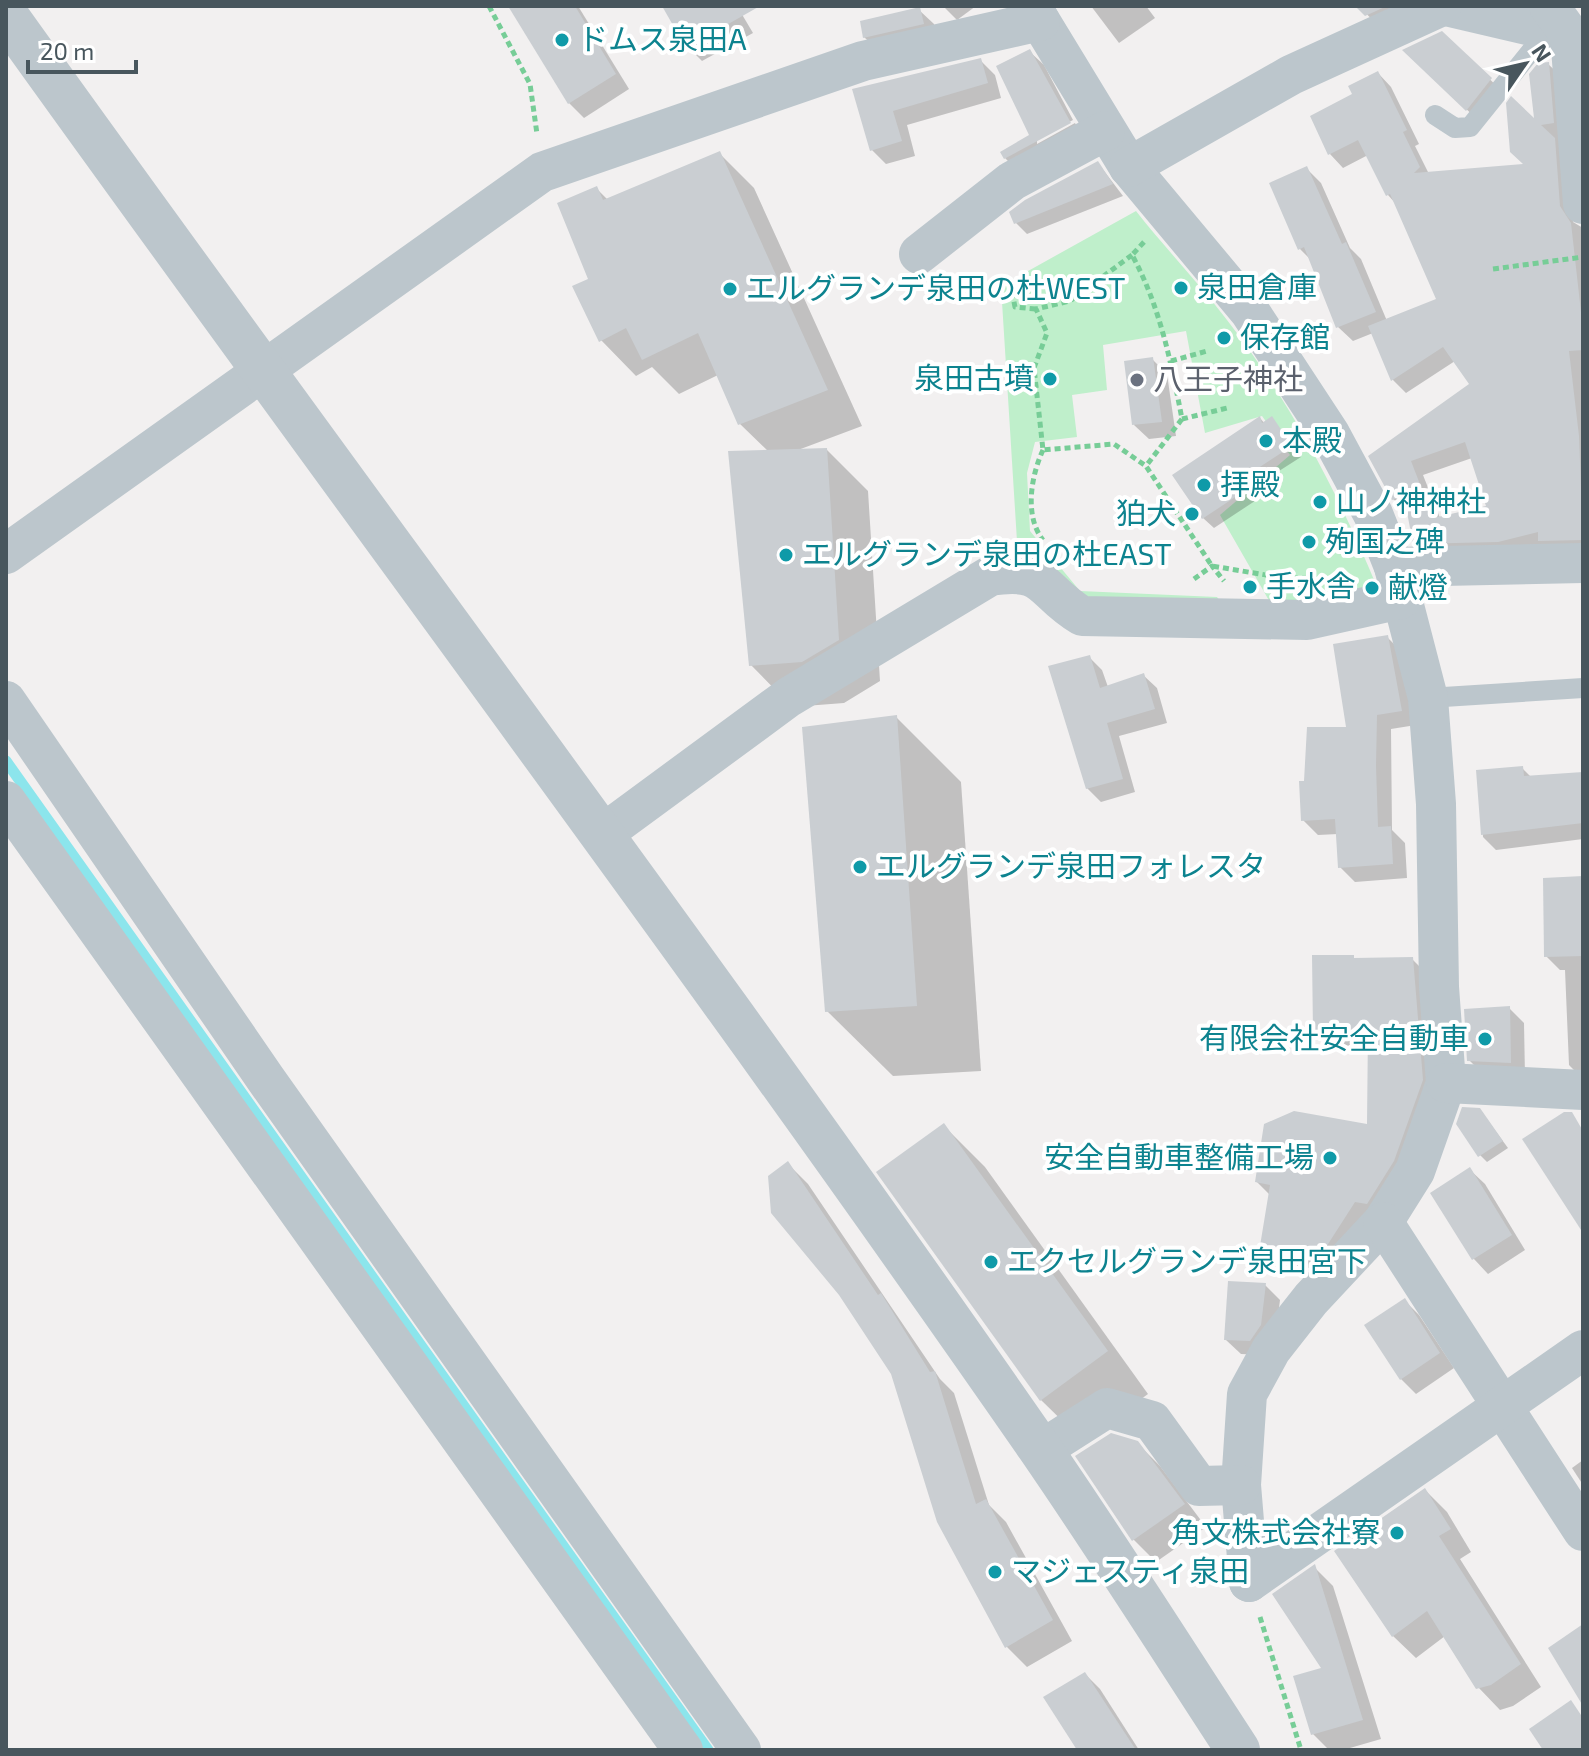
<svg xmlns="http://www.w3.org/2000/svg" width="1589" height="1756" viewBox="0 0 1589 1756" font-family="'Exo 2','Noto Sans JP',sans-serif">
  <rect width="100%" height="100%" fill="#f2f0f0"/>
  <path fill="#bfefcb" d="M1136 211C1165 248 1198 282 1227 320 1290 401 1338 493 1377 587L1361 600 1271 604 1220 515 1290 455 1262 416 1205 433 1186 331 1103 345 1107 390 1072 395 1077 437 1035 442 1027 473 1030 531 1080 591 1217 597 1223 605 1072 600 1018 557 1001 286Z"/>
  <g fill="#0003" fill-rule="evenodd">
    <polygon points="510,6 578,6 629,89 584,118 569,103"/>
    <polygon points="664,6 737,6 753,33 702,61 688,47"/>
    <polygon points="943,6 976,6 957,20"/>
    <polygon points="1091,6 1146,6 1155,18 1119,43"/>
    <polygon points="1359,6 1436,6 1382,30"/>
    <polygon points="919,10 934,24 938,38 879,51 864,37"/>
    <polygon points="1442,33 1506,95 1482,124 1419,64"/>
    <polygon points="1030,52 1044,65 1073,120 1037,139 1037,144 1075,123 1083,138 1019,172 1005,158 1031,136"/>
    <polygon points="980,60 995,75 1001,98 907,125 915,156 886,164 872,150 855,90"/>
    <path d="M1548 64 1562 77 1573 222 1583 228V553L1429 556 1415 543 1409 512 1393 499 1371 457 1472 385 1455 361 1406 393 1393 380 1373 333 1353 341 1338 327 1311 260 1300 249 1306 168 1321 183 1350 248 1361 259 1387 321 1439 300 1396 204 1388 195 1368 155 1343 168 1330 154 1355 95 1378 73 1391 87 1419 144 1415 146 1429 174 1527 165ZM1472 458 1488 508 1440 518 1423 475Z"/>
    <polygon points="719,153 754,188 862,426 798,450 827,450 868,491 880,681 844,703 792,707 751,665 768,451 740,424 718,375 679,394 652,367 636,376 601,340 590,280 596,188 608,200"/>
    <polygon points="1098,163 1123,196 1027,234 1016,223"/>
    <polygon points="1152,359 1167,374 1176,436 1149,439 1134,425"/>
    <polygon points="1260,418 1265,424 1272,419 1301,457 1257,485 1264,495 1214,528 1203,518"/>
    <polygon points="1387,637 1402,652 1416,725 1391,729 1392,830 1405,843 1407,878 1355,882 1340,867 1338,834 1318,835 1303,820 1306,783 1349,729"/>
    <polygon points="1089,657 1102,670 1108,687 1143,675 1157,688 1167,723 1119,736 1135,792 1101,802 1087,788"/>
    <polygon points="896,717 961,782 981,1071 893,1076 827,1011"/>
    <polygon points="1523,769 1532,778 1583,774 1583,839 1496,850 1483,837 1478,772"/>
    <polygon points="1583,878 1583,1079 1569,1065 1565,970 1560,970 1546,956"/>
    <polygon points="1412,959 1430,977 1440,1099 1339,1272 1280,1264 1262,1246 1270,1195 1257,1182 1369,1127 1370,1046 1333,1049 1315,1031 1356,960"/>
    <polygon points="1509,1008 1524,1023 1525,1077 1484,1075 1469,1060"/>
    <polygon points="1480,1110 1508,1148 1487,1162 1480,1155"/>
    <polygon points="944,1126 985,1167 1148,1394 1083,1441 1041,1400"/>
    <polygon points="788,1164 808,1184 940,1379 954,1393 989,1505 1006,1522 1072,1641 1027,1667 1007,1647 939,1521 893,1373"/>
    <polygon points="1470,1170 1485,1184 1525,1250 1488,1274 1474,1259 1433,1194"/>
    <polygon points="1265,1285 1280,1300 1275,1340 1264,1355 1241,1354 1226,1340"/>
    <polygon points="1404,1300 1419,1315 1454,1368 1416,1394 1401,1379 1366,1325"/>
    <polygon points="1137,1443 1160,1466 1206,1527 1156,1562 1134,1540 1078,1456"/>
    <polygon points="1583,1460 1583,1485 1572,1468"/>
    <polygon points="1425,1490 1447,1512 1471,1552 1460,1559 1541,1687 1513,1706 1500,1710 1478,1687 1445,1636 1416,1658 1393,1636 1336,1552"/>
    <polygon points="1314,1567 1333,1586 1381,1739 1343,1750 1329,1750 1313,1734 1325,1669"/>
    <polygon points="1085,1674 1100,1689 1139,1750 1079,1750"/>
  </g>
  <g fill="none" stroke-linecap="round" stroke-linejoin="round">
    <polyline stroke="#8ce5ec" stroke-width="11" points="6,761 708,1750"/>
  </g>
  <g fill="#caced2" fill-rule="evenodd">
    <polygon points="508,6 575,6 616,74 568,104"/>
    <polygon points="662,6 760,6 686,48"/>
    <polygon points="1355,6 1387,6 1365,16"/>
    <polygon points="920,7 924,24 863,38 860,21"/>
    <polygon points="1442,31 1492,78 1466,111 1402,50"/>
    <polygon points="1030,49 1071,123 1004,159 1000,152 1029,135 996,66"/>
    <polygon points="981,58 988,83 893,111 902,141 870,151 852,89"/>
    <path d="M1549 62 1554 123 1541 125 1555 138 1560 206 1571 223 1583 330V350L1569 351 1579 436 1583 540 1538 541V532L1498 542 1413 544 1404 496 1392 500 1368 456 1469 384 1443 347 1391 381 1368 326 1436 299 1390 194 1386 196 1358 140 1328 155 1310 116 1352 94 1348 86 1378 71 1407 130 1403 132 1420 167 1414 173 1523 164 1510 152 1506 103 1511 96 1534 118 1529 74 1538 63ZM1465 442 1486 506 1433 518 1411 461Z"/>
    <polygon points="720,151 828,390 738,425 698,333 642,360 626,328 599,342 572,286 588,279 557,203 597,186 603,200"/>
    <polygon points="1098,161 1113,184 1014,224 1009,212 1025,200"/>
    <polygon points="1307,166 1342,244 1346,242 1376,312 1336,328 1304,247 1298,250 1269,183"/>
    <polygon points="1153,357 1162,422 1132,425 1124,361"/>
    <polygon points="1260,416 1262,423 1272,416 1292,446 1249,474 1255,484 1202,519 1172,475"/>
    <polygon points="827,448 839,640 802,662 749,666 728,451"/>
    <polygon points="1388,635 1402,711 1377,715 1376,766 1378,827 1391,826 1393,864 1338,868 1335,819 1301,821 1299,781 1304,781 1307,727 1346,727 1333,644"/>
    <polygon points="1090,655 1100,688 1144,673 1155,709 1107,723 1123,779 1086,789 1048,666"/>
    <polygon points="897,715 917,1006 825,1012 802,727"/>
    <polygon points="1523,766 1524,776 1583,772 1583,823 1481,835 1476,770"/>
    <polygon points="1583,876 1583,956 1544,957 1543,878"/>
    <polygon points="1312,955 1354,955 1354,958 1413,957 1423,1080 1394,1161 1367,1204 1355,1202 1321,1255 1260,1246 1270,1185 1255,1182 1264,1124 1294,1111 1367,1124 1368,1028 1313,1032"/>
    <polygon points="1510,1006 1511,1063 1467,1061 1464,1009"/>
    <polygon points="1462,1107 1480,1108 1503,1141 1478,1157 1456,1124"/>
    <polygon points="1564,1112 1572,1112 1583,1131 1583,1233 1522,1139"/>
    <polygon points="944,1123 1108,1351 1040,1401 876,1172"/>
    <polygon points="788,1161 878,1295 881,1293 930,1372 935,1371 976,1504 986,1499 1053,1620 1005,1648 937,1522 891,1374 839,1295 771,1213 768,1176"/>
    <polygon points="1470,1167 1512,1235 1472,1260 1430,1193"/>
    <polygon points="1228,1281 1266,1283 1261,1325 1250,1341 1224,1340"/>
    <polygon points="1405,1298 1440,1353 1400,1380 1364,1325"/>
    <polygon points="1111,1433 1138,1441 1185,1504 1132,1541 1075,1456"/>
    <polygon points="1425,1488 1451,1529 1439,1536 1521,1664 1491,1685 1476,1689 1427,1611 1392,1637 1334,1551"/>
    <polygon points="1315,1564 1363,1720 1311,1735 1293,1676 1321,1668 1272,1594"/>
    <polygon points="1583,1624 1583,1706 1548,1648"/>
    <polygon points="1085,1672 1136,1750 1077,1750 1043,1697"/>
    <polygon points="1571,1700 1583,1718 1583,1750 1543,1750 1529,1729"/>
  </g>
  <g fill="none" stroke-linecap="round" stroke-linejoin="round">
    <g stroke="#77cd97" stroke-width="5" stroke-dasharray="6 4" stroke-linecap="butt">
      <polyline points="489,6 530,84 537,134"/>
      <path d="M1144 242 1132 255C1160 306 1171 362 1182 419L1146 466 1212 566 1284 578H1311"/>
      <polyline points="1132,255 1070,301 1036,309 1047,333 1034,368 1043,450 1114,444 1146,466"/>
      <polyline points="1493,269 1583,257"/>
      <polyline points="1012,292 1015,307 1036,309"/>
      <polyline points="1171,361 1207,351"/>
      <polyline points="1182,419 1227,408"/>
      <path d="M1043 450C1031 476 1024 516 1043 540"/>
      <polyline points="1194,579 1212,566 1224,581"/>
      <polyline points="1260,1617 1301,1750"/>
    </g>
    <g stroke="#bcc6cc" stroke-width="20">
      <polyline points="1435,115 1455,128 1470,127 1548,30"/>
      <polyline points="1428,698 1583,688"/>
    </g>
    <g stroke="#bcc6cc" stroke-width="40">
      <polyline points="1031,6 1129,167 1250,312 1330,434 1373,514 1394,567 1428,698 1436,804 1439,987 1446,1083 1415,1171 1383,1222 1311,1299 1271,1350 1247,1394 1241,1485 1249,1582"/>
      <polyline points="1446,6 1579,37"/>
      <polyline points="1549,6 1570,35 1583,204"/>
      <polyline points="1129,167 1291,75 1442,6"/>
      <polyline points="919,254 1012,181 1105,131"/>
      <polyline points="6,554 542,172 863,61 1040,21"/>
      <polyline points="1394,567 1583,563"/>
      <polyline points="6,701 265,1078 741,1750"/>
      <polyline points="6,801 683,1750"/>
      <path d="M604 833 789 697 990 576C1048 567 1039 590 1082 616L1307 620 1401 599"/>
      <polyline points="1446,1083 1583,1090"/>
      <polyline points="1383,1222 1583,1531"/>
      <polyline points="1041,1450 1107,1408 1152,1421 1199,1486 1241,1485"/>
      <polyline points="1249,1582 1583,1350"/>
    </g>
    <path stroke="#bcc6cc" stroke-width="44" d="M6 15C348 493 703 963 1038 1446 1107 1546 1172 1649 1238 1750"/>
  </g>
  <g fill="#0f9aa8" stroke="#fff" stroke-width="3">
    <circle cx="562" cy="40" r="8"/>
    <circle cx="1181" cy="288" r="8"/>
    <circle cx="730" cy="289" r="8"/>
    <circle cx="1224" cy="338" r="8"/>
    <circle cx="1050" cy="379" r="8"/>
    <circle cx="1266" cy="441" r="8"/>
    <circle cx="1204" cy="485" r="8"/>
    <circle cx="1320" cy="502" r="8"/>
    <circle cx="1192" cy="514" r="8"/>
    <circle cx="1309" cy="542" r="8"/>
    <circle cx="786" cy="555" r="8"/>
    <circle cx="1250" cy="587" r="8"/>
    <circle cx="1372" cy="588" r="8"/>
    <circle cx="860" cy="867" r="8"/>
    <circle cx="1485" cy="1039" r="8"/>
    <circle cx="1330" cy="1158" r="8"/>
    <circle cx="991" cy="1262" r="8"/>
    <circle cx="1397" cy="1533" r="8"/>
    <circle cx="995" cy="1572" r="8"/>
  </g>
  <circle fill="#6b7280" stroke="#fff" stroke-width="3" cx="1137" cy="380" r="8"/>
  <g text-anchor="middle" stroke-width="8" stroke-linejoin="round" paint-order="stroke">
    <g font-size="30" fill="#0d838f" stroke="#fff" text-anchor="start">
      <text x="578" y="50">ドムス泉田A</text>
      <text x="1197" y="298">泉田倉庫</text>
      <text x="746" y="299">エルグランデ泉田の杜WEST</text>
      <text x="1240" y="348">保存館</text>
      <text x="1034" y="389" text-anchor="end">泉田古墳</text>
      <text x="1282" y="451">本殿</text>
      <text x="1220" y="495">拝殿</text>
      <text x="1336" y="512">山ノ神神社</text>
      <text x="1176" y="524" text-anchor="end">狛犬</text>
      <text x="1325" y="552">殉国之碑</text>
      <text x="802" y="565">エルグランデ泉田の杜EAST</text>
      <text x="1266" y="597">手水舎</text>
      <text x="1388" y="598">献燈</text>
      <text x="876" y="877">エルグランデ泉田フォレスタ</text>
      <text x="1469" y="1049" text-anchor="end">有限会社安全自動車</text>
      <text x="1314" y="1168" text-anchor="end">安全自動車整備工場</text>
      <text x="1007" y="1272">エクセルグランデ泉田宮下</text>
      <text x="1381" y="1543" text-anchor="end">角文株式会社寮</text>
      <text x="1011" y="1582">マジェスティ泉田</text>
    </g>
    <g font-size="30" fill="#5b616d" stroke="#fff" text-anchor="start">
      <text x="1153" y="390">八王子神社</text>
    </g>
  </g>
  <rect width="1589" height="1756" fill="none" stroke="#48565d" stroke-width="16"/>
  <g transform="translate(1525 64) rotate(56)" stroke="#ffffff" stroke-width="6" paint-order="stroke">
  <path d="M0-6L14 30L0 20L-14 30Z" fill="#48565d"/>
  <text y="-12" font-size="22" font-weight="bold" text-anchor="middle" fill="#48565d">N</text>
  </g>
  <path d="M28 60v12h108v-12" fill="none" stroke="#48565d" stroke-width="4"/>
  <text x="40" y="60" font-size="24" fill="#48565d" stroke="#ffffff" stroke-width="6" paint-order="stroke">20 m</text>
</svg>
